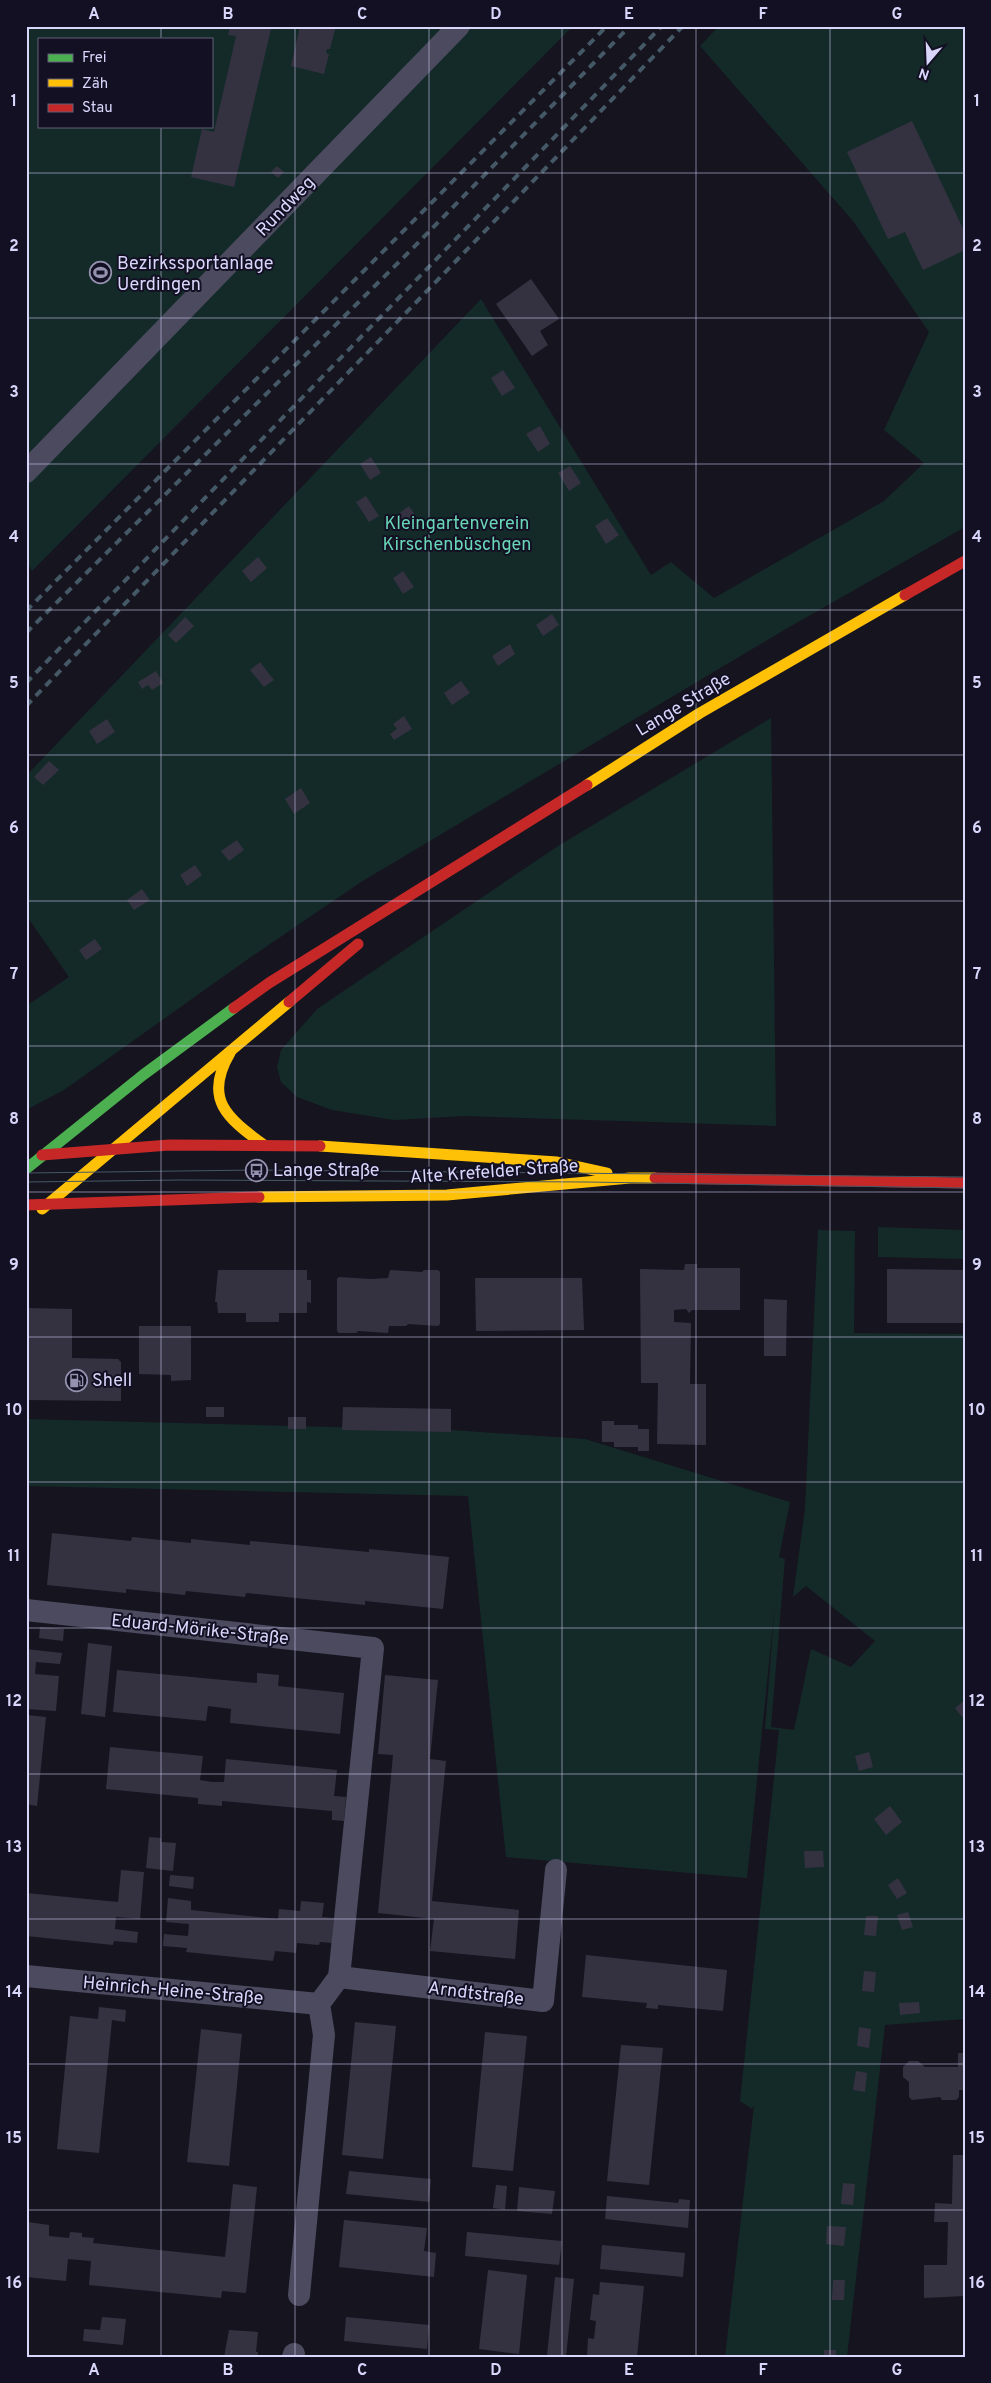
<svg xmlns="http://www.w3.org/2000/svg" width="991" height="2383" viewBox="0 0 991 2383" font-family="Overpass,sans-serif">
  <rect width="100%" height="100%" fill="#16141f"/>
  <g fill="#142a29" fill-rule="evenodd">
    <path d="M26 26H573L32 571 26 561ZM39 39H211V126H39Z"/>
    <polygon points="719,26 965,26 965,527 791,626 361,882 248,959 64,1090 26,1110 26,1006 69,977 26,915 26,776 481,299 651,575 671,562 714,598 884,501 924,463 884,430 929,332 853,221 700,46"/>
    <polygon points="771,718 776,1126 464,1116 394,1120 332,1110 297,1097 281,1082 277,1067 281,1050 317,1009 558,846"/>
    <polygon points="878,1227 965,1230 965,1259 878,1257"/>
    <polygon points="818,1230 855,1231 854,1333 965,1334 965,2019 885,2025 847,2357 725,2357 754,2105 752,2109 740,2101 779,1730 765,1729 775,1604 747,1878 506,1857 468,1496 26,1486 26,1419 451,1430 585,1439 790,1502 779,1557 785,1559 771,1727 794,1730 811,1649 851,1667 875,1641 806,1586 793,1597 805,1509"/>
  </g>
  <g fill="#343241">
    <polygon points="230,26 258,26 271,29 234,187 191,177 202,129 214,132 236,36 228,35"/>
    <polygon points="300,26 336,26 330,49 327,49 326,53 329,54 324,74 291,66"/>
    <polygon points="912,121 965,233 965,250 923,270 905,232 888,239 847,152"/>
    <polygon points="277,166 284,172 278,178 271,172"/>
    <polygon points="531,279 559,319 540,331 548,345 532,356 496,304"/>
    <polygon points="503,370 515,388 502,396 491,378"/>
    <polygon points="540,426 550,444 538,452 526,434"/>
    <polygon points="371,457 381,473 370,480 360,464"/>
    <polygon points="570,466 581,483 569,491 558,473"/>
    <polygon points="366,496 379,516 369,522 356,502"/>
    <polygon points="409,506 421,524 410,531 398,514"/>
    <polygon points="607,518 619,535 606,544 595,526"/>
    <polygon points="258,557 267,568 251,582 242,571"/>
    <polygon points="403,571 414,587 403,594 393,578"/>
    <polygon points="552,614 559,625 543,636 536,625"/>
    <polygon points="185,617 194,626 176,643 168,635"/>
    <polygon points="510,644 515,654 498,666 492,656"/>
    <polygon points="260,662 274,680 264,687 250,670"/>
    <polygon points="156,671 163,683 152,690 148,685 142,689 138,682"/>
    <polygon points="461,681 470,693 452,705 444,693"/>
    <polygon points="404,716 412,729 394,740 390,734 397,729 393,724"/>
    <polygon points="107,719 115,732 97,744 89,731"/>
    <polygon points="49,761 59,770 43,785 34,777"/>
    <polygon points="301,788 310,803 294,814 285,799"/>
    <polygon points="237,840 244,850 229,861 221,851"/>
    <polygon points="195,865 202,875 187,886 180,875"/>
    <polygon points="142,889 150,900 134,910 127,900"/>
    <polygon points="95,939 102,949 86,960 79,950"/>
    <polygon points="685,1264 697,1264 697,1268 740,1268 740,1310 692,1310 689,1313 686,1309 674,1310 674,1322 691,1323 690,1384 706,1384 706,1445 657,1444 658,1383 641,1383 640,1269 684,1270"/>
    <polygon points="887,1269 965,1270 965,1323 887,1323"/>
    <polygon points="218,1270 307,1270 307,1280 311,1280 311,1303 307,1302 307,1313 279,1313 279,1322 246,1322 246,1313 218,1313 217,1302 215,1302"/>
    <polygon points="390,1270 422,1272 424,1270 438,1270 440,1272 440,1324 438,1326 408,1324 406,1326 389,1326 388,1333 358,1331 356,1333 339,1333 337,1331 337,1279 339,1277 371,1279 388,1278"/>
    <polygon points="475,1278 582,1278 584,1330 476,1331"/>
    <polygon points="764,1299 787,1300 786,1356 764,1356"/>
    <polygon points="26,1308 72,1309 72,1358 118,1359 121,1362 121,1401 26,1400"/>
    <polygon points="139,1326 191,1326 191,1380 171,1381 171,1375 139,1374"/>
    <rect x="206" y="1407" width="18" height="10"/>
    <polygon points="343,1407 451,1409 451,1432 342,1430"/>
    <rect x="288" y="1417" width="18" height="12"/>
    <polygon points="602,1421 614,1421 614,1425 638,1425 638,1429 649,1429 649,1451 638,1451 638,1447 614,1447 614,1442 602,1442"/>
    <polygon points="52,1533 131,1541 132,1537 191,1543 191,1539 250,1545 250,1541 369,1552 369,1549 449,1557 443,1609 365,1601 365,1605 246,1593 245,1597 186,1591 185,1595 126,1589 126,1593 47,1585"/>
    <polygon points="40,1627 64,1629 63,1641 39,1638"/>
    <polygon points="88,1643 112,1646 105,1717 81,1714"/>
    <polygon points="26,1649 62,1653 60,1664 36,1662 35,1674 59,1676 56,1711 26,1709"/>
    <polygon points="117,1670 257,1683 257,1673 279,1675 278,1686 344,1693 340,1734 230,1723 231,1709 208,1706 206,1721 113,1712"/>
    <polygon points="385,1675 438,1680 430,1759 446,1761 432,1901 519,1910 515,1959 430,1951 434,1919 378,1913 393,1755 378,1754"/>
    <polygon points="965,1700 965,1715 962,1717 955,1708"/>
    <polygon points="26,1715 46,1717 37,1806 26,1804"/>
    <polygon points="110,1747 203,1756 200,1780 212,1782 224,1782 226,1759 337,1770 334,1796 346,1797 344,1821 332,1820 332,1811 222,1801 222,1806 198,1804 198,1798 106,1789"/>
    <polygon points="869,1752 873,1767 859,1771 855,1756"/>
    <polygon points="890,1806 902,1822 886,1835 874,1819"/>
    <polygon points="149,1837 161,1838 161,1842 176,1843 173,1871 146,1868"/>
    <polygon points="804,1851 823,1851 824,1867 805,1868"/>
    <polygon points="121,1870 144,1872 140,1919 116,1917 115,1929 138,1932 137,1943 114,1941 113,1945 26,1936 26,1893 118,1902"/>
    <polygon points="170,1875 194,1877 193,1889 169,1886"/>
    <polygon points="898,1878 907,1893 897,1899 888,1885"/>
    <polygon points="168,1898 191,1901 191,1910 278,1919 279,1909 300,1911 301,1901 324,1903 322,1917 334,1918 332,1943 320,1942 319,1945 297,1943 296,1953 275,1951 273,1961 186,1952 187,1948 163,1946 164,1934 188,1936 189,1924 166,1922"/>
    <polygon points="908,1912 913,1927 902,1930 897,1915"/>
    <polygon points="866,1916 878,1916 876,1936 864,1935"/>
    <polygon points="586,1955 727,1970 723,2011 658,2005 658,2009 646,2008 647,2003 582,1997"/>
    <polygon points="864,1971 876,1972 874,1992 862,1991"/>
    <polygon points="919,2002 920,2013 900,2015 899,2003"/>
    <polygon points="99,2007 126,2010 125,2022 112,2020 99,2153 57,2149 70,2016 98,2019"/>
    <polygon points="355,2022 396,2026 383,2159 342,2155"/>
    <polygon points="859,2027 871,2029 869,2048 857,2046"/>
    <polygon points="201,2029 242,2034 229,2166 187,2162"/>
    <polygon points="485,2032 527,2036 513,2171 472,2167"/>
    <polygon points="621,2045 663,2048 649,2185 607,2181"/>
    <polygon points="958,2053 965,2053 965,2090 959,2090 959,2097 956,2100 942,2100 940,2097 912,2100 909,2097 909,2082 903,2077 903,2067 909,2061 918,2061 925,2067 958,2067"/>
    <polygon points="856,2071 867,2073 865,2092 853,2090"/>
    <polygon points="953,2155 965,2155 965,2296 924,2298 924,2265 947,2265 948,2222 934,2222 935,2203 952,2204"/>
    <polygon points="349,2171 431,2179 429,2202 346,2194"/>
    <polygon points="843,2183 855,2184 853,2205 841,2204"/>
    <polygon points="233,2184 257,2187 246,2293 222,2291 221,2298 89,2285 91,2261 68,2259 66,2281 26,2277 26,2225 28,2222 49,2225 49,2236 69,2238 70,2232 82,2233 82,2237 94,2238 93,2243 225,2257"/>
    <polygon points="496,2185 507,2186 505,2210 493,2208"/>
    <polygon points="519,2187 555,2191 552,2214 517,2211"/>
    <polygon points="607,2196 678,2203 679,2199 690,2200 688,2228 605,2219"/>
    <polygon points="344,2220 427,2228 424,2251 436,2253 434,2277 339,2267"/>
    <polygon points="827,2226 846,2227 844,2246 826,2244"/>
    <polygon points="467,2232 562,2241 559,2265 465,2256"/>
    <polygon points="602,2245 685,2253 683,2277 600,2269"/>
    <polygon points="488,2270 527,2275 519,2354 479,2349"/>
    <polygon points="555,2277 574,2279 566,2357 547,2356"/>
    <polygon points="833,2280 845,2280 844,2300 832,2300"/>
    <polygon points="600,2282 644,2286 637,2357 587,2357 588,2338 594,2339 596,2321 590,2320 593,2294 599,2295"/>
    <polygon points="102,2317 126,2319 123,2345 83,2341 84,2329 100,2330"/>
    <polygon points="346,2317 429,2325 427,2349 344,2341"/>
    <polygon points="229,2330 258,2332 256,2352 258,2352 258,2357 224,2357"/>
    <rect x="824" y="2350" width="12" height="7"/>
  </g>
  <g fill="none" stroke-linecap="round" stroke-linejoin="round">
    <g stroke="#4b4a5f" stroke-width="22">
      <polyline points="26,472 459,26"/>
      <polyline points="26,1610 373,1648 339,1977 319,2004 324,2035 299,2295"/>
      <polyline points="26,1976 319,2004"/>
      <polyline points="339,1977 543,2001 556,1870"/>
      <polyline points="293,2357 294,2354"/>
    </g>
    <polyline stroke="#4caf50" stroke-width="11" points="26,1169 143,1075 234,1008"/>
    <g stroke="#ffc107" stroke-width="11">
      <polyline points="587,785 700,713 905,595"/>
      <path d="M230 1053C203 1099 227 1118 264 1145"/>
      <polyline points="320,1146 557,1162 607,1173"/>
      <polyline points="259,1197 447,1195 630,1178 655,1178"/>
      <polyline points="42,1209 289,1002"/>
    </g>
    <g stroke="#c62828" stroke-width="11">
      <polyline points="905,595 965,561"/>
      <polyline points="289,1002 358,944"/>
      <polyline points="234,1008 269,983 587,785"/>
      <polyline points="42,1155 169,1145 320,1146"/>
      <polyline points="655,1178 965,1183"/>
      <polyline points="26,1205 259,1197"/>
    </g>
    <g stroke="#445866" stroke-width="1">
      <polyline points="26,1173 257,1170 965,1177"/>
      <polyline points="26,1182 181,1180 587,1182 965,1188"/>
    </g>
    <g stroke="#445866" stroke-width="4" stroke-dasharray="8 6" stroke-linecap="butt">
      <polyline points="26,611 607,26"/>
      <polyline points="26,633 412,249 630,26"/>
      <polyline points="26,683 662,26"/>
      <polyline points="26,706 683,26"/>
    </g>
  </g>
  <path fill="none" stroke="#d9d6fc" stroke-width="1" stroke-opacity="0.55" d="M161 26V39M295 26V2357M429 26V2357M562 26V2357M696 26V2357M830 26V2357M161 126V2357M26 173H965M26 318H965M26 464H965M26 610H965M26 755H965M26 901H965M26 1046H965M26 1192H965M26 1337H965M26 1482H965M26 1628H965M26 1774H965M26 1919H965M26 2064H965M26 2210H965"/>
  <defs>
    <symbol id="stadium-ring" viewBox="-11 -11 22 22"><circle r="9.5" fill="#131023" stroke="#9592af" stroke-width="1.5"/><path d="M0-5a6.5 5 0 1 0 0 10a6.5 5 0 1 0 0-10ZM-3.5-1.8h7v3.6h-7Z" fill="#9592af"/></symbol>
    <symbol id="bus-ring" viewBox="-11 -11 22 22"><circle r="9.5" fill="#131023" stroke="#9592af" stroke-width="1.5"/><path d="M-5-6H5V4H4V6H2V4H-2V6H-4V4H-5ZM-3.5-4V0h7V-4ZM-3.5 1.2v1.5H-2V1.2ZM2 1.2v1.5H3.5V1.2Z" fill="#9592af"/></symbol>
    <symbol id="fuel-ring" viewBox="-11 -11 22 22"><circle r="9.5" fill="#131023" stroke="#9592af" stroke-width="1.5"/><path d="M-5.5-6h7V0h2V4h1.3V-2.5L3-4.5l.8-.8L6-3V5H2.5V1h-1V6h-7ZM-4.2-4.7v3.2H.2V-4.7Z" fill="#9592af"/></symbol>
  </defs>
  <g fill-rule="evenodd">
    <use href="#stadium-ring" x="88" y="260" width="25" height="25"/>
    <use href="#bus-ring" x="244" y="1158" width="25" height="25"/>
    <use href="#fuel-ring" x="64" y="1368" width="25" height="25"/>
  </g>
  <g text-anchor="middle" stroke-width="4" stroke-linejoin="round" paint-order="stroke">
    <g font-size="18" fill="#d9d6fc" stroke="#131023">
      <text transform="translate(285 206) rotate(-46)" y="6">Rundweg</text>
      <text transform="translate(683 704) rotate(-31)" y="6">Lange Straße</text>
      <text transform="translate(494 1171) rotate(-4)" y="6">Alte Krefelder Straße</text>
      <text transform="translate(200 1629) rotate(6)" y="6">Eduard-Mörike-Straße</text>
      <text transform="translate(173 1990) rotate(5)" y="6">Heinrich-Heine-Straße</text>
      <text transform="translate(476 1993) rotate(7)" y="6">Arndtstraße</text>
    </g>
    <g font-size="18" fill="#d9d6fc" stroke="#131023" text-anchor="start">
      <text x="117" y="269">Bezirkssportanlage<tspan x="117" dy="21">Uerdingen</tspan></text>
      <text x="273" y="1176">Lange Straße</text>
      <text x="92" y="1386">Shell</text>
    </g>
    <g font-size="18" fill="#68d6b7" stroke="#131023">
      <text x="457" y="529">Kleingartenverein<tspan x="457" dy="21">Kirschenbüschgen</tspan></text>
    </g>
  </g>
  <rect width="991" height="2383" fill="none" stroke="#131023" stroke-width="55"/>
  <rect x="38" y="38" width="175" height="90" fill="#131023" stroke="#625f7a"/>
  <rect x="48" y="54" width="25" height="8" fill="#4caf50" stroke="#625f7a"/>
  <text x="82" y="62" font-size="15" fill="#d9d6fc">Frei</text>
  <rect x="48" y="79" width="25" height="8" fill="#ffc107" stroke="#625f7a"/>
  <text x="82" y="88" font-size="15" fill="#d9d6fc">Zäh</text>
  <rect x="48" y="104" width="25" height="8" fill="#c62828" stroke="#625f7a"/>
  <text x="82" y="112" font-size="15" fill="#d9d6fc">Stau</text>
  <g transform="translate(928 62) rotate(199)" stroke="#131023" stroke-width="4" paint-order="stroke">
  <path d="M0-4L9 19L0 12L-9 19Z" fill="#d9d6fc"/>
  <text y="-8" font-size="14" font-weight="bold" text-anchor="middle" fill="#d9d6fc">N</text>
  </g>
  <rect x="28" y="28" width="936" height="2328" fill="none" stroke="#d9d6fc" stroke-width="2"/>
  <g font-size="16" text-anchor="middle" font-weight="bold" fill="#d9d6fc">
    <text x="94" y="19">A</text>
    <text x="228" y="19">B</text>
    <text x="362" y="19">C</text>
    <text x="496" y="19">D</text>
    <text x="629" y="19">E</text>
    <text x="763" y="19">F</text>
    <text x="897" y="19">G</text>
    <text x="14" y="106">1</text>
    <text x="977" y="106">1</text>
    <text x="14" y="251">2</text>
    <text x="977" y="251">2</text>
    <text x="14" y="397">3</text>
    <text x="977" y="397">3</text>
    <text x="14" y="542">4</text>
    <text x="977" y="542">4</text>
    <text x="14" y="688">5</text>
    <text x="977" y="688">5</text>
    <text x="14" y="833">6</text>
    <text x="977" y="833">6</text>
    <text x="14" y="979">7</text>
    <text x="977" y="979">7</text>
    <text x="14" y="1124">8</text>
    <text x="977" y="1124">8</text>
    <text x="14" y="1270">9</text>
    <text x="977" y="1270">9</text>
    <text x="14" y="1415">10</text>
    <text x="977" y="1415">10</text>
    <text x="14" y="1561">11</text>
    <text x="977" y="1561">11</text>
    <text x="14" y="1706">12</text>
    <text x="977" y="1706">12</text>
    <text x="14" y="1852">13</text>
    <text x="977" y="1852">13</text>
    <text x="14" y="1997">14</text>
    <text x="977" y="1997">14</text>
    <text x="14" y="2143">15</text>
    <text x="977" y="2143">15</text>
    <text x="14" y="2288">16</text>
    <text x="977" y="2288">16</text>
    <text x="94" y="2375">A</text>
    <text x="228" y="2375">B</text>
    <text x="362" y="2375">C</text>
    <text x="496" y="2375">D</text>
    <text x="629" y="2375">E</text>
    <text x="763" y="2375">F</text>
    <text x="897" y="2375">G</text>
  </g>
</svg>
